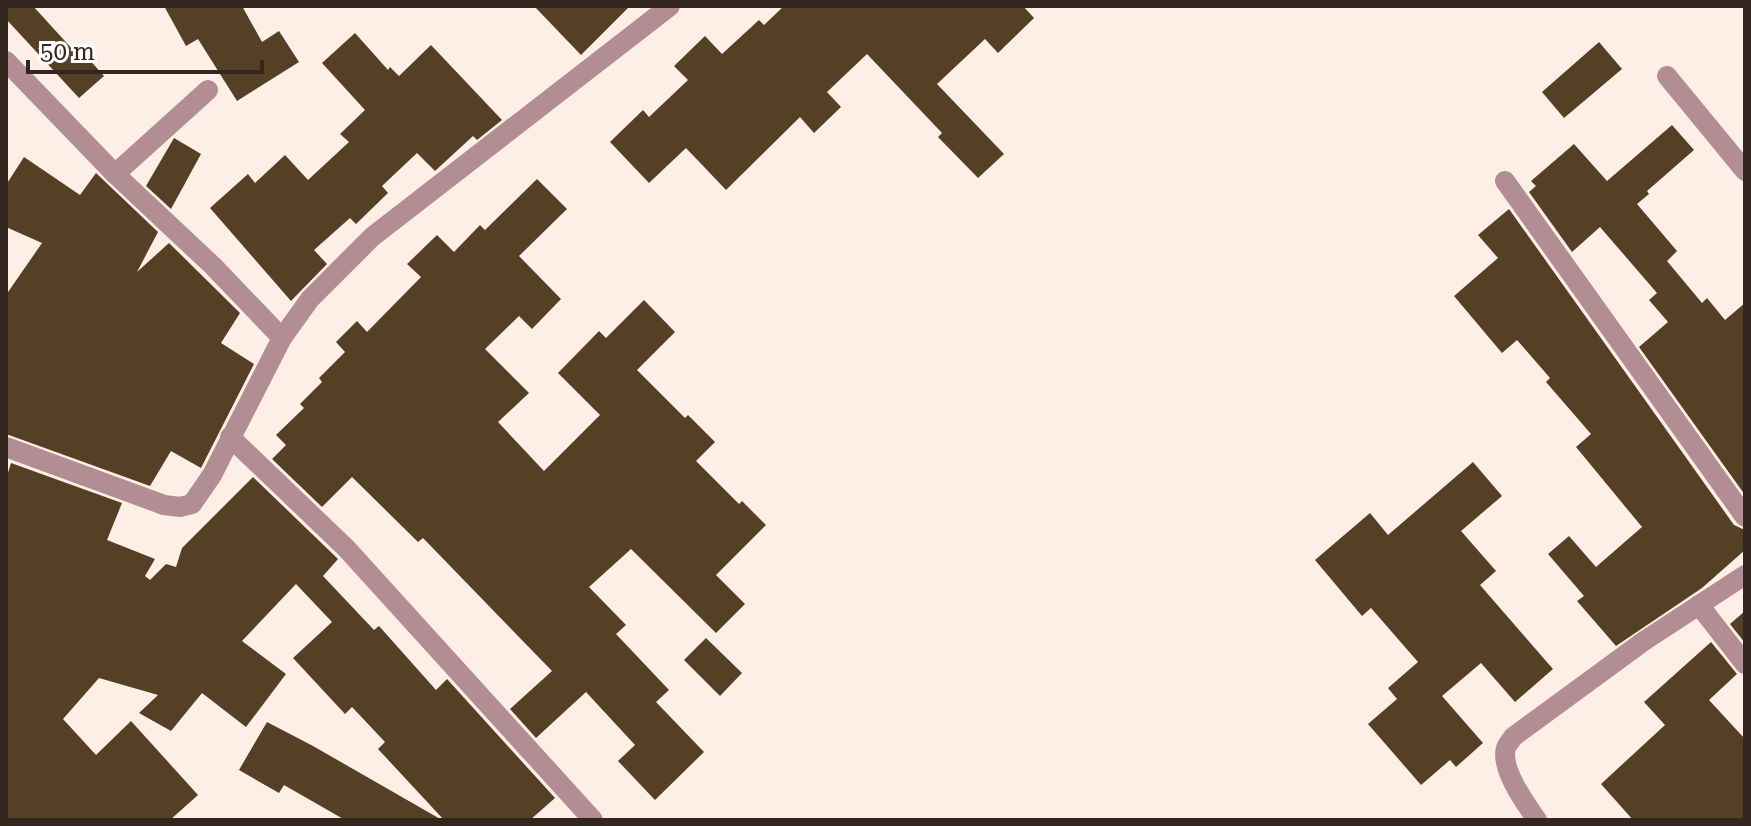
<svg xmlns="http://www.w3.org/2000/svg" width="1751" height="826" viewBox="0 0 1751 826" font-family="'Roboto Serif',serif">
  <rect width="100%" height="100%" fill="#fdeee6"/>
  <g fill="#554026">
    <polygon points="6,6 33,6 74,51 78,47 104,76 79,98 6,19"/>
    <polygon points="164,6 242,6 262,42 279,31 299,62 237,101 198,39 186,46"/>
    <polygon points="534,6 630,6 581,55"/>
    <polygon points="784,6 1023,6 1034,18 998,53 985,39 937,84 1004,154 978,178 938,137 942,133 867,54 827,92 841,107 814,133 800,117 726,190 686,148 649,183 610,142 643,110 649,117 688,80 674,66 705,36 722,54 759,20 764,25"/>
    <polygon points="355,33 388,70 390,67 399,76 431,45 502,120 477,140 473,136 435,171 417,153 382,186 388,193 356,224 350,218 314,250 327,264 291,301 210,208 248,174 255,183 285,155 308,180 349,142 340,134 365,110 322,63"/>
    <polygon points="1599,42 1622,69 1564,118 1542,92"/>
    <polygon points="1672,125 1694,150 1647,191 1649,194 1637,204 1677,251 1667,261 1702,303 1707,298 1725,320 1745,303 1745,495 1639,347 1668,322 1649,300 1657,293 1600,227 1572,252 1529,192 1536,186 1531,181 1574,144 1607,181"/>
    <polygon points="174,138 201,154 171,209 146,186"/>
    <polygon points="24,157 80,195 96,173 158,232 137,272 169,243 240,313 221,343 254,364 201,468 171,451 150,486 6,434 6,295 42,243 6,227 6,185"/>
    <polygon points="537,179 567,209 519,256 561,299 532,329 519,316 485,349 529,393 498,422 544,471 600,415 558,373 599,331 606,338 644,300 675,332 637,370 685,418 688,415 715,442 696,461 739,504 742,501 766,525 716,575 745,604 716,633 631,549 589,587 626,625 616,634 669,690 656,702 704,752 655,800 618,761 635,745 586,692 536,738 510,709 552,671 423,538 418,542 352,477 322,507 272,459 286,445 276,435 304,408 300,404 322,382 319,378 345,352 336,342 357,321 367,332 421,277 407,264 437,235 454,252 480,225 485,230"/>
    <polygon points="1509,209 1734,525 1745,530 1745,550 1702,588 1616,646 1577,601 1584,596 1548,554 1569,536 1596,567 1642,527 1576,447 1591,434 1546,382 1550,378 1517,340 1502,353 1454,296 1498,258 1478,235"/>
    <polygon points="1473,462 1502,496 1461,531 1496,571 1480,585 1553,669 1515,702 1481,663 1442,696 1483,743 1456,767 1450,760 1421,785 1368,724 1397,699 1388,688 1418,662 1371,608 1362,616 1315,560 1370,513 1388,535"/>
    <polygon points="11,463 122,503 107,540 155,559 145,576 150,580 166,564 176,567 182,548 253,477 338,559 323,576 374,630 379,626 436,690 447,679 555,798 530,820 444,820 378,749 385,742 352,707 345,714 293,658 332,622 296,584 242,641 286,674 246,727 202,693 171,731 139,713 158,695 99,678 63,719 96,755 131,721 198,795 170,820 6,820 6,479"/>
    <polygon points="1745,611 1745,643 1730,624"/>
    <polygon points="706,638 742,673 720,696 684,660"/>
    <polygon points="1711,642 1737,674 1709,700 1745,739 1745,820 1633,820 1601,784 1665,725 1644,702"/>
    <polygon points="267,722 313,746 442,820 345,820 284,785 279,793 239,770"/>
  </g>
  <g fill="none" stroke-linecap="round" stroke-linejoin="round">
    <g stroke="#b28d93" stroke-width="20">
      <polyline points="6,61 115,174 213,266 282,338"/>
      <polyline points="1667,76 1745,171"/>
      <polyline points="115,174 208,90"/>
      <polyline points="1505,181 1745,517"/>
      <polyline points="230,437 346,548 593,820"/>
      <polyline points="6,447 164,505 180,507 192,504 212,475 282,338 310,299 372,237 670,6"/>
      <polyline points="1699,605 1745,664"/>
      <path d="M1537 820C1526 804 1500 769 1506 748 1507 744 1511 741 1513 737L1644 641 1745 575"/>
    </g>
  </g>
  <rect width="1751" height="826" fill="none" stroke="#33261e" stroke-width="16"/>
  <path d="M28 60v12h234v-12" fill="none" stroke="#33261e" stroke-width="4"/>
  <text x="40" y="60" font-size="24" fill="#33261e" stroke="#fefefe" stroke-width="6" paint-order="stroke">50 m</text>
</svg>
